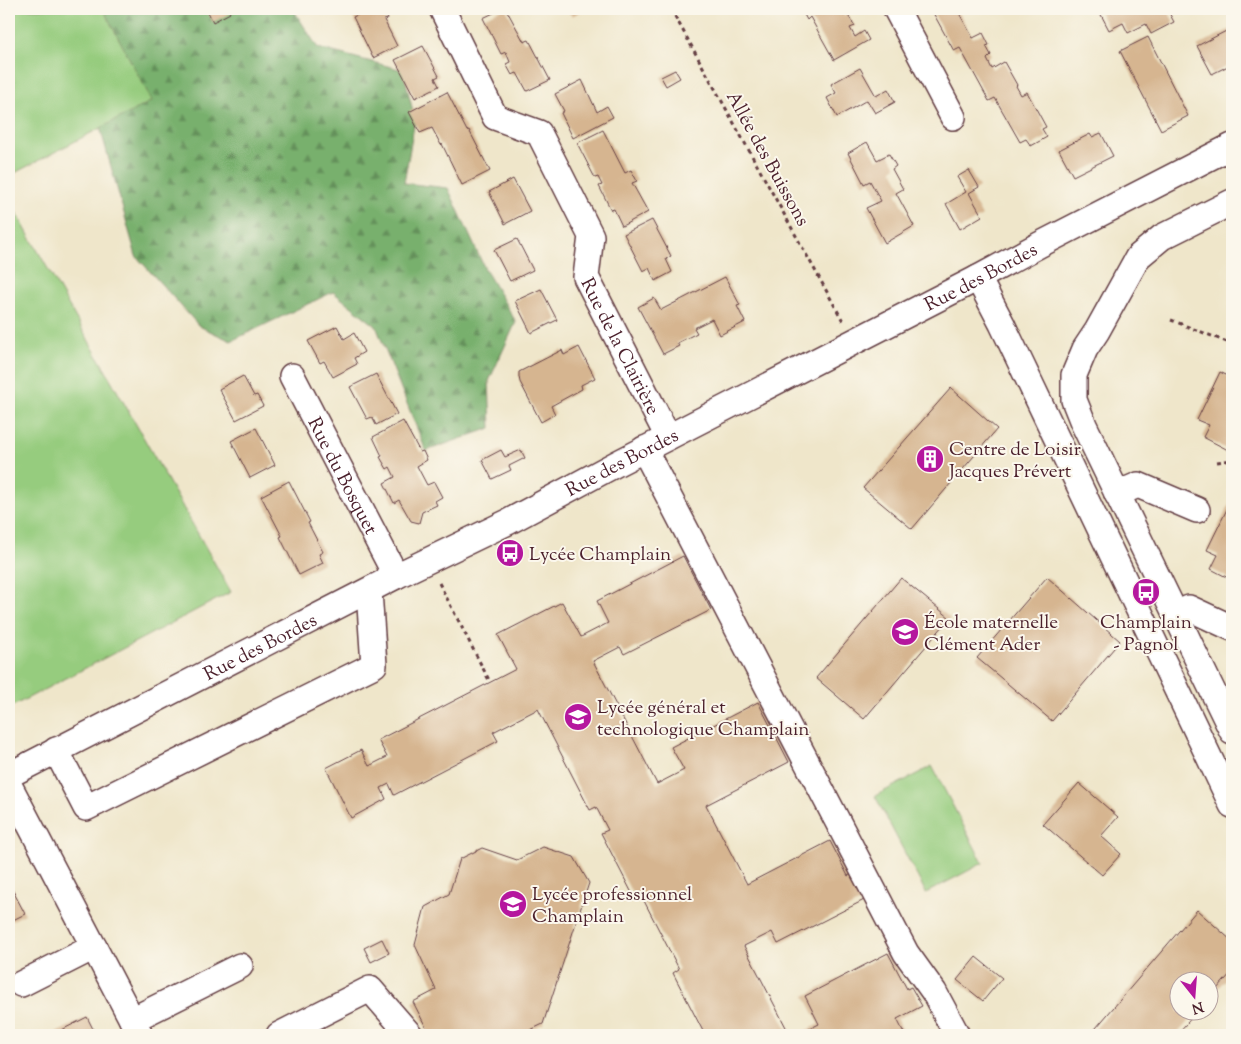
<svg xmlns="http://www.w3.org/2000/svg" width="1241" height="1044" viewBox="0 0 1241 1044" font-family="'Sorts Mill Goudy',serif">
  <defs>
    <pattern id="forest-firs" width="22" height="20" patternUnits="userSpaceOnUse" patternTransform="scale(1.25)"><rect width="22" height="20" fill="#78b06d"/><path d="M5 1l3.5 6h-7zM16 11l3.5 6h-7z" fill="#648f5a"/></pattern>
  </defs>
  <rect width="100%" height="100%" fill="#fbf7ec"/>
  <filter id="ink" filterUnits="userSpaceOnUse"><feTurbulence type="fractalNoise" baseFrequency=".02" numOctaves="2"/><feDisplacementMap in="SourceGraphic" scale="10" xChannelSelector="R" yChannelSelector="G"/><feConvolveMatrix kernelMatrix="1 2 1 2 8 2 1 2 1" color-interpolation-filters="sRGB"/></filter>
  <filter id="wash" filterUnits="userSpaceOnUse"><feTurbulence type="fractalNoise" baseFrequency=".0096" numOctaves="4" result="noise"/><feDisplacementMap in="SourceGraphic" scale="20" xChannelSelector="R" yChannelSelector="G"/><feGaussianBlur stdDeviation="1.12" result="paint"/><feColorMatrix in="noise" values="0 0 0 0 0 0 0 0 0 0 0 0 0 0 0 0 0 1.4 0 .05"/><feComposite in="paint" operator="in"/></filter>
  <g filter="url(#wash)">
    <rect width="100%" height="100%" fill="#efe6ca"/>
    <polygon fill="url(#forest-firs)" stroke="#61684c" points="9,9 293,9 318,48 403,70 415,120 404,183 448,188 485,269 516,322 489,381 491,428 426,451 376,326 333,292 231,341 199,326 136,256 99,124"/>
    <g fill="#96cc7e" stroke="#707654">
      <polygon points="9,9 103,9 152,101 9,176"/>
      <polygon points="9,200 231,592 9,708"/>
      <polygon points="932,766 983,863 926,893 875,796"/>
    </g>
    <g id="blocks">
      <g fill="#d6b590">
        <polygon points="210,9 228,9 230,13 213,22 207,10"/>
        <polygon points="370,9 383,9 388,19 384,20 397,46 373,58 353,17"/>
        <polygon points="502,9 506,9 524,42 529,40 550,80 527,91 517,73 512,75 506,64 510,62 506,52 501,54 483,18"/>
        <polygon points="568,9 585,9 572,16"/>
        <polygon points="801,9 840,9 844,16 847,14 855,26 850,28 855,37 864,31 869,40 834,60 810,17 807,20"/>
        <polygon points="931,9 967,9 959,13 973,38 983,33 989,45 986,46 991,55 987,59 992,69 1004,62 1017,85 1016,86 1021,95 1027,92 1046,127 1042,129 1047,137 1031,146 1026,139 1020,142 995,98 989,101 960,48 954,51"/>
        <polygon points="1098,9 1167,9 1174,22 1151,34 1146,24 1128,33 1123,23 1109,30"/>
        <polygon points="1232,28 1232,64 1212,74 1197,46"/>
        <polygon points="1148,37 1188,116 1161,130 1120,51"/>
        <polygon points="423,46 439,76 435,78 439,86 415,98 395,60"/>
        <polygon points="860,68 876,96 888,89 895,102 875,113 867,100 837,117 827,98 836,93 831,84"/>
        <polygon points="675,70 680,78 666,86 661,77"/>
        <polygon points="582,80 597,112 607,106 613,117 573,138 561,113 564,111 555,94"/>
        <polygon points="447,92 467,131 469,130 490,171 462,185 442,144 441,145 432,128 420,133 409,112"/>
        <polygon points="603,130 625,173 631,170 637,181 632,183 648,212 622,226 614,209 611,210 599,186 602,185 598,177 595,178 577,143"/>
        <polygon points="1101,133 1113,156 1073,176 1059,150 1090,134 1092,137"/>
        <polygon points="867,142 877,160 889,154 896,166 892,169 903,189 896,193 914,226 885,243 866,208 881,201 870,181 864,184 848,153"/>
        <polygon points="969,170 979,187 969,193 982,216 960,229 946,204 966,192 957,177"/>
        <polygon points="513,179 530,211 505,224 489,192"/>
        <polygon points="652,220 671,256 666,259 672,272 655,281 649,268 643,271 624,234"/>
        <polygon points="517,239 533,270 510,281 494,250"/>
        <polygon points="725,277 740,305 737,306 745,322 720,335 712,319 694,328 697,333 677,343 679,346 663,354 638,307 654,298 661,310"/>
        <polygon points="541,289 557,320 531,333 515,301"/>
        <polygon points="337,326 344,339 354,333 364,352 354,358 357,364 333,377 324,361 320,363 308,341"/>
        <polygon points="579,347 595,378 581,385 582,389 551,406 555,414 541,422 520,382 519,377 519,372 562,350 564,355"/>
        <polygon points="1220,372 1232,378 1232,452 1203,437 1209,425 1197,420"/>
        <polygon points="376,374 397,414 376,425 372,417 367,419 350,387"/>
        <polygon points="243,376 254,396 257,395 263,406 236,420 219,389"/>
        <polygon points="951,388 997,429 912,529 863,488"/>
        <polygon points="403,421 420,452 423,451 427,460 417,466 427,485 434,482 442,497 435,501 437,505 422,512 419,523 411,521 399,500 394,503 384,483 395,477 390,467 387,469 380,457 382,456 373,437"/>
        <polygon points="256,428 275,465 250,478 231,441"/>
        <polygon points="501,450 505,457 521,450 525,458 509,466 511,470 492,479 482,460"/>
        <polygon points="289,481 310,522 308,523 323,552 319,554 323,563 299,575 280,537 282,536 261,496"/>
        <polygon points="1230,503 1232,504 1232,580 1211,569 1218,555 1207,550"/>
        <polygon points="683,556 711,610 624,654 620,647 593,661 657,784 684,770 671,747 758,702 789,762 706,805 747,884 830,841 848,876 853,873 866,899 778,944 772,932 744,946 790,1035 705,1035 673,973 679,969 640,893 634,897 601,833 608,830 596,807 590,810 538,709 493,732 498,741 394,795 389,784 381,788 386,799 351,818 326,768 361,750 369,766 387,757 378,740 516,669 498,635 562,602 581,637 608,623 597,601"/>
        <polygon points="1047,577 1120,641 1052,721 977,658"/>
        <polygon points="901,578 950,618 864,719 816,678"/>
        <polygon points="1079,783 1118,817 1101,836 1121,854 1102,875 1043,824"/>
        <polygon points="543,847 574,857 589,883 543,1024 520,1035 430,1035 413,1002 436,990 415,945 425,907 449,894 460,859 482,848 517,860"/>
        <polygon points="12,889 25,914 9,922 9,891"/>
        <polygon points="1197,910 1232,941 1232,972 1208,999 1208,982 1178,982 1178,1012 1197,1012 1176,1035 1090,1035"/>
        <polygon points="382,939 389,953 371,962 364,948"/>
        <polygon points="888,953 907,989 911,987 922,1006 897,1019 905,1035 797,1035 819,1024 805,996"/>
        <polygon points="976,957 1002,978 983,1001 957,980"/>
        <polygon points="87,1017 96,1035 52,1035"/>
      </g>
    </g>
  </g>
  <g filter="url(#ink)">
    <use href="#blocks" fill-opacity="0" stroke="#633d43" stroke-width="1"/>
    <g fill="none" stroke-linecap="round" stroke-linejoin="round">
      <defs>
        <g id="minor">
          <path id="s1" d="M442 9 495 117 539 133 591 236 586 277 668 437"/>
          <polyline points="896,9 953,117"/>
          <polyline points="1232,202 1162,237 1138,257 1097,331 1085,349 1074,375 1074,400 1084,425 1232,731"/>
          <polyline points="978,278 1002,324 1232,805"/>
          <path id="s2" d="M292 376 396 576"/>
          <polyline points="644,449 906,953 934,992 957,1035"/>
          <polyline points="1117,494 1138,485 1197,510"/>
          <polyline points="1175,615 1189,608 1232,628"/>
          <polyline points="56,750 86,808 374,665 369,591"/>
          <path id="s3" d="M9 775 396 576 508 522 616 464 978 278 1039 245 1232 146"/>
          <polyline points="9,785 140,1035"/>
          <polyline points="21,984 94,947"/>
          <polyline points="132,1020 240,966"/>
          <polyline points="279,1035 370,989 410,1035"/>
        </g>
      </defs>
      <use href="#minor" stroke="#633d43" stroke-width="28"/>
      <g stroke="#633d43" stroke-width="3" stroke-dasharray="4 4" stroke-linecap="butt">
        <polyline points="671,9 843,321"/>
        <polyline points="1171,320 1232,344"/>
        <polyline points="1217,462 1232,460"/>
        <polyline points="439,583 490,682"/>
      </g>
      <use href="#minor" stroke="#fff" stroke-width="25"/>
    </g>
  </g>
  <defs>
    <symbol id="building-disc" viewBox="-11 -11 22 22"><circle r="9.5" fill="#b5179e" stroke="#fbf7ec"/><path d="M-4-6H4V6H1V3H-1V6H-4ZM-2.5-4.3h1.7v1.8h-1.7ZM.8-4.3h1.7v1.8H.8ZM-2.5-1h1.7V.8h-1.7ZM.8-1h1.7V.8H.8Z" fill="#fff"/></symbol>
    <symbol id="bus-disc" viewBox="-11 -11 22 22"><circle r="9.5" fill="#b5179e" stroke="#fbf7ec"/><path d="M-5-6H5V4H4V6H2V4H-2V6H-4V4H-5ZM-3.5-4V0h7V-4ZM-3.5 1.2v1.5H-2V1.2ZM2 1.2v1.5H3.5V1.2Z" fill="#fff"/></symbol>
    <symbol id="school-disc" viewBox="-11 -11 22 22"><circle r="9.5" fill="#b5179e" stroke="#fbf7ec"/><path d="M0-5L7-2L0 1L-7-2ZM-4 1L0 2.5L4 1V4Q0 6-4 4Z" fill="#fff"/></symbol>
  </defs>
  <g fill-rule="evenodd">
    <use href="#building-disc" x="914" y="443" width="32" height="32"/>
    <use href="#bus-disc" x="494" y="537" width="32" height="32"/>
    <use href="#bus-disc" x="1130" y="576" width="32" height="32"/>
    <use href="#school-disc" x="889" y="616" width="32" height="32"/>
    <use href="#school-disc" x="562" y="701" width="32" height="32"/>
    <use href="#school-disc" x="497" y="888" width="32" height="32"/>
  </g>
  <g text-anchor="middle" stroke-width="4" stroke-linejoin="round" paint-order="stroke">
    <g font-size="19" fill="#4a1f2b" stroke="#fbf7ec">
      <text transform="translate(769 158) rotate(61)" y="7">Allée des Buissons</text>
      <text dy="7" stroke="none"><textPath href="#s3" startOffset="1092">Rue des Bordes</textPath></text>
      <text dy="7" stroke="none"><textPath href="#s1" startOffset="401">Rue de la Clairière</textPath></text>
      <text dy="7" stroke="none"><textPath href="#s3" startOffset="688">Rue des Bordes</textPath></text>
      <text dy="7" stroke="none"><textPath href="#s2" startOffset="112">Rue du Bosquet</textPath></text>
      <text dy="7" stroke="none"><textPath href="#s3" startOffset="282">Rue des Bordes</textPath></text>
    </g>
    <g font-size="19" fill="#4a1f2b" stroke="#fbf7ec" text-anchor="start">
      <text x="949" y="455">Centre de Loisir<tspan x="949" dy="22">Jacques Prévert</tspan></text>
      <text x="529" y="560">Lycée Champlain</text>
      <text x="924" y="628">École maternelle<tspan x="924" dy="22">Clément Ader</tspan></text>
      <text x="1146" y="628" text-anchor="middle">Champlain<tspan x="1146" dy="22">- Pagnol</tspan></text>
      <text x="597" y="713">Lycée général et<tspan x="597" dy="22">technologique Champlain</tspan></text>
      <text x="532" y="900">Lycée professionnel<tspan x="532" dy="22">Champlain</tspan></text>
    </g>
  </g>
  <rect width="1241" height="1044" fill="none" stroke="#fbf7ec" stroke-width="30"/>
  <g transform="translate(1194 996) rotate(163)"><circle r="24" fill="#fbf7ec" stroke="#b4a19f"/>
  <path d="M0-4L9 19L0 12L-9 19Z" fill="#b5179e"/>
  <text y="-8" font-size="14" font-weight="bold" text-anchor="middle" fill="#4a1f2b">N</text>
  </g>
</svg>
